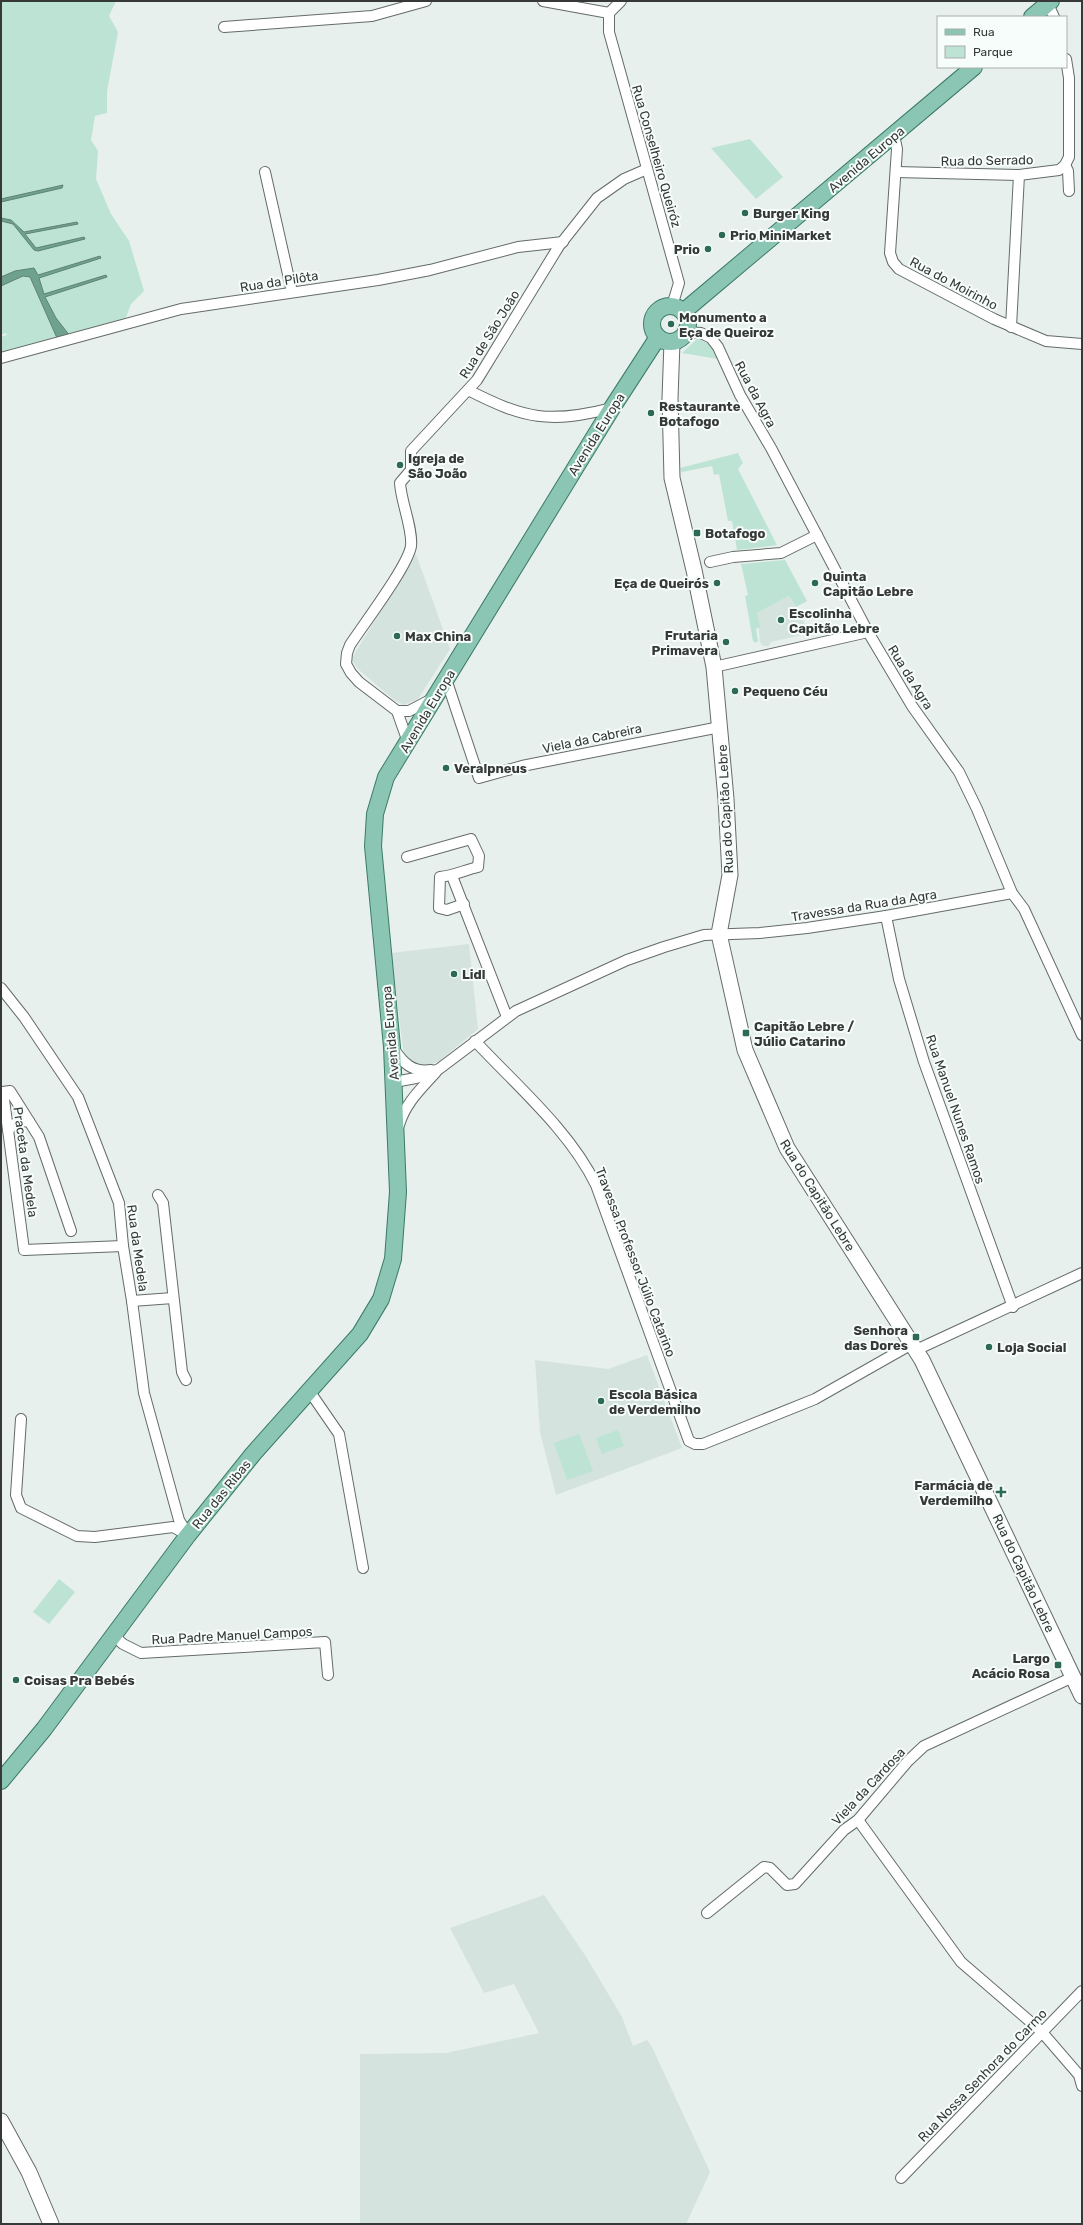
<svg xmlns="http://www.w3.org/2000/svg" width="1083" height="2225" viewBox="0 0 1083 2225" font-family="Rubik,sans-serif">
  <rect width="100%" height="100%" fill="#e8f0ed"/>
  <g fill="#d4e3dd">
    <polygon points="416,554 450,649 418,699 404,705 394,700 358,669 352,660 353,656"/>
    <polygon points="789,596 810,633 771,642 769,646 763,646 760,642 757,613"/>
    <polygon points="469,944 478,1029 438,1062 420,1068 404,1056 391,953"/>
    <polygon points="647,1355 682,1448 556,1495 540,1432 535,1360 608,1369"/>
    <polygon points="544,1895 585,1955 622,2017 633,2046 647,2040 652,2047 710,2172 686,2224 360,2224 360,2054 446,2053 539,2033 514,1984 484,1993 450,1928"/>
  </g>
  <g fill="#bde3d4">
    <path d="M1 1H116L109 16 118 32 107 91V113L95 116 91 140 98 151 96 179 111 214 129 241 144 291 131 304 125 320 70 336C60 325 50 311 45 297L107 277 106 275 44 294 39 278 101 258 100 256 38 275 1 277V221L13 224 34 250 38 249 35 248 24 234 78 224 24 232 11 220 1 218V202L62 188V185L1 199Z"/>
    <polygon points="750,139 783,177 756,199 711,148"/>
    <polygon points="23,276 30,277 57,338 1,355 1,337 7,335 6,333 1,335 1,286"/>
    <polygon points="698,338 713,347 718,359 682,353"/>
    <polygon points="738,453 743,463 738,469 777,545 737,550 732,521 728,521 719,474 714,475 712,466 682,472 680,468"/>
    <polygon points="785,560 807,601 796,607 789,596 757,613 760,627 756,629 758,641 756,643 753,641 745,596 748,595 741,564"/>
    <polygon points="618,1430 624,1446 602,1454 596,1438"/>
    <polygon points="579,1434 593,1471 567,1480 554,1443"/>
    <polygon points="59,1579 75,1592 49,1624 33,1612"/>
  </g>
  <g fill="#6fa18f" stroke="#5e8275">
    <polygon points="63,185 62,188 1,202 1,199"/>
    <polygon points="1,218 11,220 24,232 77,222 78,224 25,234 36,248 84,237 85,239 38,251 34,250 13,224 1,221"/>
    <polygon points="100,256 101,258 39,278 44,294 106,275 107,277 45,297 56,318 70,336 57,338 30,277 23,276 1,286 1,277 15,271 34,268 38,275"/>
  </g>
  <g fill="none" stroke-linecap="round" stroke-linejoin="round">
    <defs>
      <g id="street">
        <polyline points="543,1 609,13"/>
        <polyline points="1048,4 1054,17"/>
        <polyline points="609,13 609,32 679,283 672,306"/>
        <polyline points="609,13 621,1"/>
        <polyline points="224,27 372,16 426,1"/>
        <polyline points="894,135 897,149 890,253 893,262 899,269 994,319 1046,341 1082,344"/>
        <polyline points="1065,165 1068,171 1069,191"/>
        <polyline points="265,172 292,292"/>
        <polyline points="896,172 1019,175 1059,170 1065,165 1069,157 1069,78 1066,59"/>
        <polyline points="1011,327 1019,175"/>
        <polyline points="686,332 701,333 711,338 718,347 740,395 771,448 868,632 912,706 959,772 977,809 1012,893 1024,909 1082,1035"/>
        <polyline points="1,358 181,309 378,280 430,270 518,247 563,242"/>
        <path d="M468 390C525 419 549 424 612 408"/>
        <polyline points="710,562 733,557 781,553 817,535"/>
        <polyline points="714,667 868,632"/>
        <polyline points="446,679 479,778 522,766 720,727"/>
        <polyline points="397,711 409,711 430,700"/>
        <path d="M408 742 397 711 359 682 351 673 346 664 347 653 350 645C363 625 408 566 411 546 413 529 401 502 400 483L411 470V451L477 380 559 246 597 198 624 179 647 169"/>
        <path d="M407 857 471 839 479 856 478 867C465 870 453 876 440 877L439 908 447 910 464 904"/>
        <polyline points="452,876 507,1017"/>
        <polyline points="886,916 899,979 924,1062 1013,1307"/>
        <polyline points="1,988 24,1017 78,1097 119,1203 123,1246 132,1301 144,1393 179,1520 188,1535"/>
        <path d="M475 1041C516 1085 570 1131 596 1185L689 1441 695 1444H703L815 1399 912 1344"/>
        <path d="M394 1049C403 1063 413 1073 431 1070"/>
        <polyline points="394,1082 416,1078 439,1069 516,1011 627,960 664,947 704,935 760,933 807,928 886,916 1012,893"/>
        <path d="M399 1125C406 1102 421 1089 436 1072"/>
        <polyline points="8,1130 17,1122 29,1121"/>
        <polyline points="158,1195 163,1203 182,1372 186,1380"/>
        <polyline points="71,1231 39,1137 10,1091 3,1092 24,1250 123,1246"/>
        <polyline points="132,1301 173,1298"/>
        <polyline points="916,1350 1082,1273"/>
        <polyline points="310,1392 339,1434 363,1568"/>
        <polyline points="21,1419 16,1495 21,1508 77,1536 95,1537 173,1527 188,1535"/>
        <polyline points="113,1635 123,1644 141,1653 325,1642 328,1675"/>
        <polyline points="858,1820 961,1962 1041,2031 1079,2075 1082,2086"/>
        <polyline points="707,1913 764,1867 770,1868 787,1885 795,1884 844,1830 858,1820 908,1761 924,1746 1073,1677"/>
        <polyline points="901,2178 1082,1991"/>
      </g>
      <g id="secondary">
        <polyline points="672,342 670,398 672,478 694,570 714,667 726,799 730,875 719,934 745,1050 787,1148 922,1360 1082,1696"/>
        <polyline points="1,2121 29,2172 51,2224"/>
      </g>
      <g id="primary">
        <polyline points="1032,17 1051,1"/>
        <circle cx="670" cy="324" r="18"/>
        <polyline points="683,312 974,67"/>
        <polyline points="1,1781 44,1729 188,1535 253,1454 360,1334 381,1299 393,1259 398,1192 392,1047 373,846 375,814 386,777 612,408 658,337"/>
      </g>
    </defs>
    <use href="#street" stroke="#646b68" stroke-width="12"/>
    <use href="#secondary" stroke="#646b68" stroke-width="17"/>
    <use href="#primary" stroke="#3b7b67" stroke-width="18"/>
    <use href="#street" stroke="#fff" stroke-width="10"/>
    <use href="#secondary" stroke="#fff" stroke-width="15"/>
    <use href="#primary" stroke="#8bc5b3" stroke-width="16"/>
  </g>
  <g fill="#2c6a56" stroke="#f6fdfa" stroke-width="1.5">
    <circle cx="745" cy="213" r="4"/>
    <circle cx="722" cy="235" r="4"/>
    <circle cx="708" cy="249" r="4"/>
    <circle cx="671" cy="324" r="4"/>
    <circle cx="651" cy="413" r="4"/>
    <circle cx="400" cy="465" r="4"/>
    <rect x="693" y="529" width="8" height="8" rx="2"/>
    <circle cx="717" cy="583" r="4"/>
    <circle cx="815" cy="583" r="4"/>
    <circle cx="781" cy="620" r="4"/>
    <circle cx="397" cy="636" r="4"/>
    <circle cx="726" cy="642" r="4"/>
    <circle cx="735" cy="691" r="4"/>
    <circle cx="446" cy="768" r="4"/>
    <circle cx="454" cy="974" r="4"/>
    <rect x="742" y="1029" width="8" height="8" rx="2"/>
    <rect x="912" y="1333" width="8" height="8" rx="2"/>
    <circle cx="989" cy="1347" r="4"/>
    <circle cx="601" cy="1401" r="4"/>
    <path d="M999 1486h4v4h4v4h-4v4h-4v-4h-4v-4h4z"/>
    <rect x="1054" y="1661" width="8" height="8" rx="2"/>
    <circle cx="16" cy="1680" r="4"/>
  </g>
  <g text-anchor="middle" stroke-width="4" stroke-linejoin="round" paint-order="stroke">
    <g font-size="13" fill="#363938" stroke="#f6fdfa">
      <text transform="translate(657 156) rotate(74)" y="5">Rua Conselheiro Queiróz</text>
      <text transform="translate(866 159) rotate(-40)" y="5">Avenida Europa</text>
      <text transform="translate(987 160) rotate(-1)" y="5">Rua do Serrado</text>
      <text transform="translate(279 281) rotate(-9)" y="5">Rua da Pilôta</text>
      <text transform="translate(954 283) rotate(28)" y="5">Rua do Moirinho</text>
      <text transform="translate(489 334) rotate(-58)" y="5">Rua de São João</text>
      <text transform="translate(756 394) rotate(62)" y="5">Rua da Agra</text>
      <text transform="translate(596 434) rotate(-58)" y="5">Avenida Europa</text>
      <text transform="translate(911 677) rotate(58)" y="5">Rua da Agra</text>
      <text transform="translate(427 711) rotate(-59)" y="5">Avenida Europa</text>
      <text transform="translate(592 738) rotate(-12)" y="5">Viela da Cabreira</text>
      <text transform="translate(725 809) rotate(-93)" y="5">Rua do Capitão Lebre</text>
      <text transform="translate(864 905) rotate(-9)" y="5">Travessa da Rua da Agra</text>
      <text transform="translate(390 1033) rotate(-95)" y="5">Avenida Europa</text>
      <text transform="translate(956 1109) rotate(71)" y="5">Rua Manuel Nunes Ramos</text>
      <text transform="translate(26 1162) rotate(82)" y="5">Praceta da Medela</text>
      <text transform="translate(818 1195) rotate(58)" y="5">Rua do Capitão Lebre</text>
      <text transform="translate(138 1248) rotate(82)" y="5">Rua da Medela</text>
      <text transform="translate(636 1262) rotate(69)" y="5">Travessa Professor Júlio Catarino</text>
      <text transform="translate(221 1494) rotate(-51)" y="5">Rua das Ribas</text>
      <text transform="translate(1024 1573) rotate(65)" y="5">Rua do Capitão Lebre</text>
      <text transform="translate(232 1635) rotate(-3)" y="5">Rua Padre Manuel Campos</text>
      <text transform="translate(868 1786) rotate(-47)" y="5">Viela da Cardosa</text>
      <text transform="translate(982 2075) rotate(-46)" y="5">Rua Nossa Senhora do Carmo</text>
    </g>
    <g font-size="13" font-weight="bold" fill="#363938" stroke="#f6fdfa" text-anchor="start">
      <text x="753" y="218">Burger King</text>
      <text x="730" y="240">Prio MiniMarket</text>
      <text x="700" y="254" text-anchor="end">Prio</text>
      <text x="679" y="322">Monumento a<tspan x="679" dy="15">Eça de Queiroz</tspan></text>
      <text x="659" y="411">Restaurante<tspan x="659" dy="15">Botafogo</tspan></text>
      <text x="408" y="463">Igreja de<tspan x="408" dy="15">São João</tspan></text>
      <text x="705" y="538">Botafogo</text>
      <text x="823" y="581">Quinta<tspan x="823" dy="15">Capitão Lebre</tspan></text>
      <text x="709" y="588" text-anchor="end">Eça de Queirós</text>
      <text x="789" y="618">Escolinha<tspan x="789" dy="15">Capitão Lebre</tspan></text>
      <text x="718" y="640" text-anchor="end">Frutaria<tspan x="718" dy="15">Primavera</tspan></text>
      <text x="405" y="641">Max China</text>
      <text x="743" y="696">Pequeno Céu</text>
      <text x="454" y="773">Veralpneus</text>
      <text x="462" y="979">Lidl</text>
      <text x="754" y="1031">Capitão Lebre /<tspan x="754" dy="15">Júlio Catarino</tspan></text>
      <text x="908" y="1335" text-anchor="end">Senhora<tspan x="908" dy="15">das Dores</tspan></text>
      <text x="997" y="1352">Loja Social</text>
      <text x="609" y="1399">Escola Básica<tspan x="609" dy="15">de Verdemilho</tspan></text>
      <text x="993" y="1490" text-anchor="end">Farmácia de<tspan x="993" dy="15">Verdemilho</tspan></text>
      <text x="1050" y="1663" text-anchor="end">Largo<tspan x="1050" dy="15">Acácio Rosa</tspan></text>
      <text x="24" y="1685">Coisas Pra Bebés</text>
    </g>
  </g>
  <rect width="1083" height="2225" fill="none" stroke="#363938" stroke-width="4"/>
  <rect x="937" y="16" width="130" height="52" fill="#f6fdfa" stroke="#a9afac"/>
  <rect x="945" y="29" width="20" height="6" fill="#8bc5b3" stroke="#a9afac"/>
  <text x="973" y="36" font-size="12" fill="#363938">Rua</text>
  <rect x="945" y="46" width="20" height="12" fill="#bde3d4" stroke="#a9afac"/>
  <text x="973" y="56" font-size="12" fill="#363938">Parque</text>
</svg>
